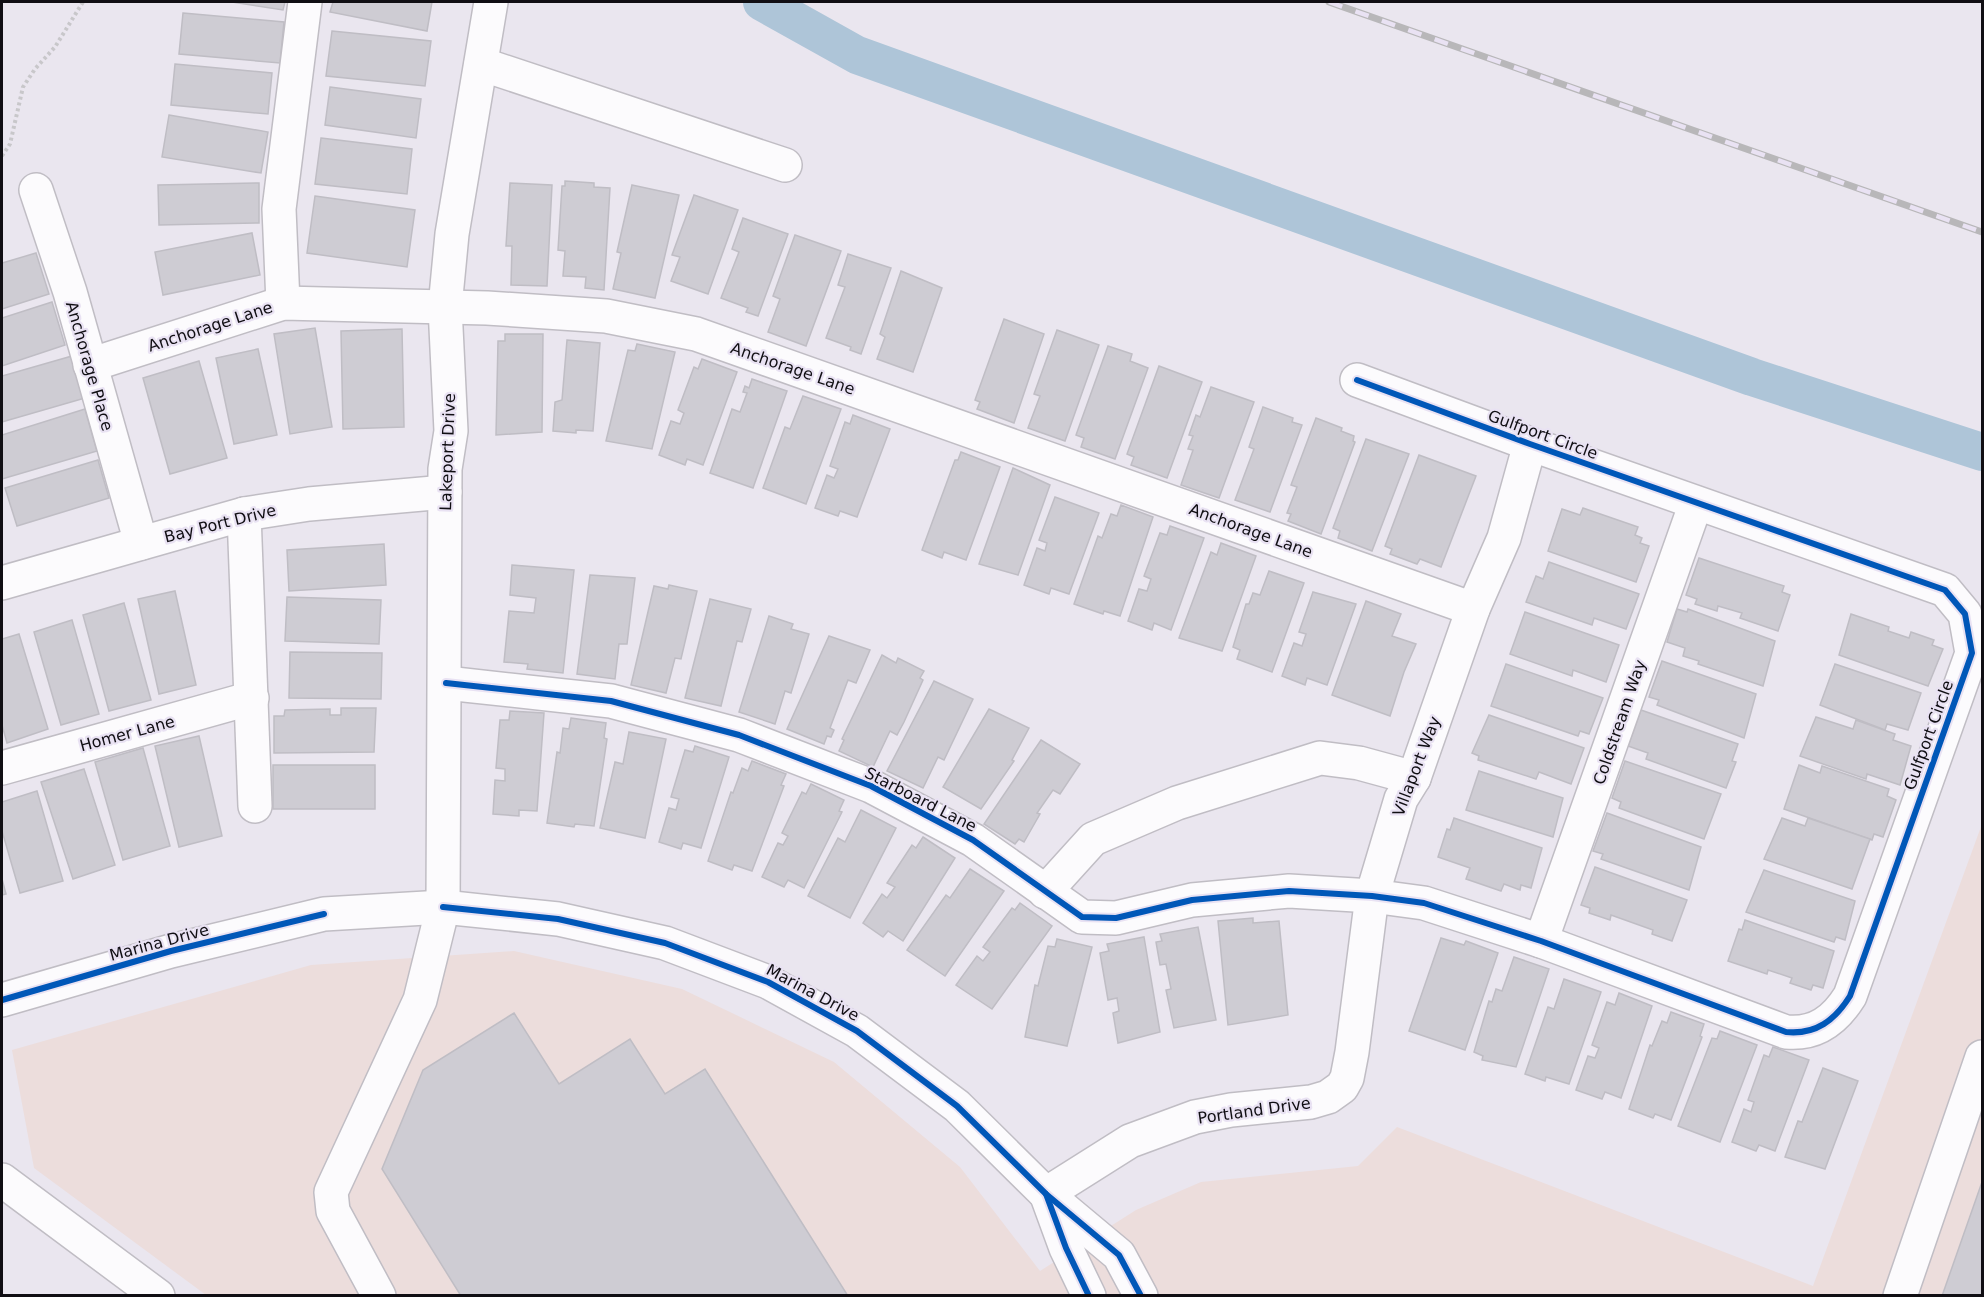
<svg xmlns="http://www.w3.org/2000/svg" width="1984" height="1297" viewBox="0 0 1984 1297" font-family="'DejaVu Sans',sans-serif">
  <rect width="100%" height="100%" fill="#eae6ef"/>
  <polygon fill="#ecdddc" points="1982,824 1982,1295 206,1295 34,1168 12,1050 311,965 514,951 682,989 834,1062 960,1167 1040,1271 1136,1210 1201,1182 1358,1166 1397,1127 1813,1286"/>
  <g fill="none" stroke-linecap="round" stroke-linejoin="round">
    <polyline stroke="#aec5d8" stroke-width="38" points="762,2 857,55 1752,377 1982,452"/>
  </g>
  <g fill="#ceccd3" stroke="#bfbdc4" stroke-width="1.5">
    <polygon points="232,2 285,2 283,10"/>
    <polygon points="333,2 432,2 427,31 330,12"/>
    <polygon points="183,13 284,22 280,63 179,54"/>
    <polygon points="332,31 431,41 425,86 326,76"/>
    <polygon points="175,64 272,73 268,114 171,105"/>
    <polygon points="330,87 421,99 416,138 325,125"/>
    <polygon points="169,115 268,132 261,173 162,157"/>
    <polygon points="321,138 412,149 407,194 315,184"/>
    <polygon points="565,181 594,183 594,187 610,188 604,290 585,288 586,277 563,276 565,251 558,250 562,186 565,186"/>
    <polygon points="259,183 259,223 159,225 158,185"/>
    <polygon points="510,183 552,185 547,286 511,285 512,246 506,246"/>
    <polygon points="632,185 679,195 655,298 613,289 621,253 617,252"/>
    <polygon points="694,195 738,210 708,294 671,281 680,257 672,255"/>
    <polygon points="315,196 415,210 407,267 307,253"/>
    <polygon points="743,218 788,234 758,316 746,312 748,308 721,298 739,252 732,249"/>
    <polygon points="252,233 260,275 163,295 155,252"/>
    <polygon points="795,235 841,251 806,346 768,332 780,299 773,296"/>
    <polygon points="36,253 49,294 2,309 2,263"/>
    <polygon points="848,254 891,268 861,354 850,350 851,347 826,338 845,287 838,285"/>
    <polygon points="901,271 942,288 913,372 877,359 885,337 880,334"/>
    <polygon points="52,302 65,345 2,366 2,318"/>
    <polygon points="1004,319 1044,334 1014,423 977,409 980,402 975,400"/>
    <polygon points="315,328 332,427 290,434 274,334"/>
    <polygon points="402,329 404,427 343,429 341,331"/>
    <polygon points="1057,330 1099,345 1065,441 1028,428 1040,396 1034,394"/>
    <polygon points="505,334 543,334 542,432 496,435 498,341 505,341"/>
    <polygon points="567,340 600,343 593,431 576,430 576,433 553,431 555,402 562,400"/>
    <polygon points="637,344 675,352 652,449 606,441 628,350 635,351"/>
    <polygon points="1108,346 1132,354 1130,361 1148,368 1115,459 1081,447 1084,438 1076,435"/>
    <polygon points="258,349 277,435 234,444 216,358"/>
    <polygon points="72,356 85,398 2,422 2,376"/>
    <polygon points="702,359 737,372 703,465 687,459 685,465 659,455 671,421 680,424 684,413 678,410 694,367 698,369"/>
    <polygon points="199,361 227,458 170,474 143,378"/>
    <polygon points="1159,366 1202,382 1167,478 1131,465 1134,457 1127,454"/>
    <polygon points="752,379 787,391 753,488 710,473 732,409 740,412 747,393 743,392 745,386 749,388"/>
    <polygon points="1211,387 1254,402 1219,498 1181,485 1193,450 1188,449 1193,436 1189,435 1196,415 1200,417"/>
    <polygon points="803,396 841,409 806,504 763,488 785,427 790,429"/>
    <polygon points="1263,407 1293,418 1292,422 1302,425 1270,512 1235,500 1254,449 1249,447"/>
    <polygon points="85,409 97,451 2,479 2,435"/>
    <polygon points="853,415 890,429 857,517 840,511 838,516 815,508 827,475 834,478 838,469 830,466 845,422 850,424"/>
    <polygon points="1316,418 1342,428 1341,431 1354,436 1353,441 1355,442 1321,534 1288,521 1291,514 1287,513 1297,487 1291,485"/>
    <polygon points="1366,439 1409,454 1372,551 1338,538 1340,531 1333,528"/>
    <polygon points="961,452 1000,467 966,560 944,552 942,558 922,550 955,460 958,460"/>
    <polygon points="1419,455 1476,476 1441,567 1420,559 1417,564 1390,554 1392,549 1385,546"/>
    <polygon points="98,460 109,498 17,526 5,488"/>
    <polygon points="1013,468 1050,485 1018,575 979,564"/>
    <polygon points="1055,497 1099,513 1069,594 1051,588 1049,594 1024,585 1037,548 1045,551 1047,543 1039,540"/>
    <polygon points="1121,505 1153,517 1120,616 1104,611 1103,614 1074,604 1098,536 1102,538 1111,514 1117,516"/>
    <polygon points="1583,508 1638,527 1635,535 1642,538 1640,543 1649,546 1636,582 1548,551 1562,509 1580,515"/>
    <polygon points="1170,526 1204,538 1171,630 1154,623 1152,630 1128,621 1139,589 1147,591 1151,579 1144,576 1160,533 1167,535"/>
    <polygon points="1221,543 1256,556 1222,651 1179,638 1211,552 1217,555"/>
    <polygon points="384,544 386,585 289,591 287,550"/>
    <polygon points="1699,558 1784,586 1782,592 1790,595 1778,631 1740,618 1742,613 1718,606 1717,611 1695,604 1697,599 1686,595"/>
    <polygon points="1549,562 1639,594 1626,629 1594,618 1592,625 1526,602 1536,576 1543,579"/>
    <polygon points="512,565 574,570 563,673 527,669 528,664 504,662 509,611 534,613 536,598 510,595"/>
    <polygon points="1269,571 1304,583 1272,672 1237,659 1240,650 1233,647 1246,604 1249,604 1253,593 1260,595"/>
    <polygon points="590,575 635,578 627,644 619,644 615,679 577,674"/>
    <polygon points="669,585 697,591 681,659 675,658 666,693 631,685 654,586 668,589"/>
    <polygon points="175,591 196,685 159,694 138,599"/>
    <polygon points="1313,592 1356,604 1327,685 1307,678 1305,685 1282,676 1294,643 1302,646 1306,634 1299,632"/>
    <polygon points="287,597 381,600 379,644 285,641"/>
    <polygon points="710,599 751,609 742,642 737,641 721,706 685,698"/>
    <polygon points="1366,601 1401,614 1392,636 1416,644 1404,672 1390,716 1332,695"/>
    <polygon points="124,603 151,700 109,711 83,615"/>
    <polygon points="1677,609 1687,612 1688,609 1775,641 1763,686 1698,664 1699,661 1683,656 1685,648 1667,642"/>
    <polygon points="1525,612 1619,645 1606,682 1573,670 1572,676 1510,654"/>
    <polygon points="1851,614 1889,627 1888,631 1909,638 1911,632 1934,640 1932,645 1943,649 1928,686 1839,655"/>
    <polygon points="769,616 793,624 791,629 809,634 791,693 785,691 775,724 739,712"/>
    <polygon points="72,620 99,714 61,725 34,632"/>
    <polygon points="19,634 48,729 7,743 2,725 2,639"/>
    <polygon points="829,636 870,650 856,683 848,680 830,728 834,730 831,737 827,736 824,744 787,729"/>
    <polygon points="290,652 382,653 381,699 289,698"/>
    <polygon points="882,655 896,663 898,658 924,671 920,678 923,680 904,722 897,735 890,731 873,767 839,751 844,740 842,739"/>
    <polygon points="1662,661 1756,694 1744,738 1657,705 1659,700 1649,697"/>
    <polygon points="1506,664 1603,698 1589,734 1580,731 1578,736 1491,706"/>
    <polygon points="1835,664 1921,693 1908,730 1887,724 1885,730 1820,705"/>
    <polygon points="934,681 973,699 944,760 938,757 923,788 887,771"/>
    <polygon points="341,708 376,708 374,752 274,753 274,716 284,716 285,710 330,709 330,715 341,715"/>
    <polygon points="989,709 1029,728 1012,760 1014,761 981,809 943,787"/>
    <polygon points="1641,710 1738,744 1732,761 1736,762 1726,788 1646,759 1648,753 1628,746"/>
    <polygon points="510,711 544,713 537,811 519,810 519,816 493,814 495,780 505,781 505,769 496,768 500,720 509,720"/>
    <polygon points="1489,715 1584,748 1571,784 1539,772 1536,779 1478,760 1479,756 1472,753"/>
    <polygon points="1816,717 1853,729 1856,720 1895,734 1893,740 1911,746 1900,785 1867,774 1866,779 1800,756"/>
    <polygon points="571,718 606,723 604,738 607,739 594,826 575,824 574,827 547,823 557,752 560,753 563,728 569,729"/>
    <polygon points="629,732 666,739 645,838 600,828 615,762 623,764"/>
    <polygon points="199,736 222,836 179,847 155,746"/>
    <polygon points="1041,740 1080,764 1060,794 1053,790 1037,813 1040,814 1024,842 1019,839 1015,844 984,824"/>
    <polygon points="695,746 729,757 701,848 683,843 681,849 659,842 669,808 676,810 679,799 671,797 685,750 693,752"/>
    <polygon points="143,748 170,846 123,860 95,762"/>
    <polygon points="752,761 786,774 781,785 784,786 752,871 734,865 732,870 708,861 731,792 733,793 742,768 748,771"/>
    <polygon points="1625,761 1721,794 1704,839 1619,808 1621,802 1612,798"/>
    <rect x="273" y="765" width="102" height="44"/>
    <polygon points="1799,765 1820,773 1822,766 1889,789 1887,796 1896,800 1883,837 1874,834 1872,840 1784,809"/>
    <polygon points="84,769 115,865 73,879 41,782"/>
    <polygon points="1479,771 1563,798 1553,837 1466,810"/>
    <polygon points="811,784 844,800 839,811 842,812 804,888 788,880 784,887 762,877 778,843 783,845 788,836 782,833 802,792 806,794"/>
    <polygon points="37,791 63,881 20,893 2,831 2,802"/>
    <polygon points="861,810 896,828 850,918 808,896 838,838 845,842"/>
    <polygon points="1607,813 1701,847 1689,890 1601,859 1603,854 1593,851"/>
    <polygon points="1454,818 1542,848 1531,888 1521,885 1520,890 1504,884 1501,891 1466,879 1470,868 1438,857 1447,829 1450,830"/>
    <polygon points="1782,818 1805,826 1808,818 1870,839 1852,889 1764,859"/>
    <polygon points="923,837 955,858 903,941 888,931 883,937 863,923 882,894 887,898 895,887 887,883 912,845 916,848"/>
    <polygon points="1595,867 1687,900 1672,941 1652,934 1653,930 1611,915 1610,920 1589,913 1590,908 1581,905"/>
    <polygon points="970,869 1004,891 945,976 907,950 946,895 950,898"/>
    <polygon points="1764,870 1855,901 1845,940 1836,937 1834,942 1746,912"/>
    <polygon points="2,879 6,894 2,895"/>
    <polygon points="1020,903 1052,926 992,1009 956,985 977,956 983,961 990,952 983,947 1012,908 1015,910"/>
    <polygon points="1253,918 1253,923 1279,921 1288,1015 1228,1025 1218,921"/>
    <polygon points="1745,920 1834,951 1823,988 1813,985 1811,990 1790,983 1792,978 1768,970 1767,974 1728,961 1739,929 1742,930"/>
    <polygon points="1198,927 1216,1020 1174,1028 1166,990 1171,989 1166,964 1160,965 1156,942 1162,941 1160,934"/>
    <polygon points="1144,937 1160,1032 1118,1043 1113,1013 1119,1011 1117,998 1108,1000 1100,953 1109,951 1107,944"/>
    <polygon points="1441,938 1464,945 1466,941 1498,953 1465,1050 1409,1031"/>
    <polygon points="1057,939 1092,947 1067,1046 1025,1037 1035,985 1038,986 1048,946 1055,947"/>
    <polygon points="1514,957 1549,969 1516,1067 1482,1060 1483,1056 1474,1052 1489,1001 1492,1002 1496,989 1502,991"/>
    <polygon points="1564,979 1601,992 1569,1084 1546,1077 1545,1081 1525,1074 1548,1007 1554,1009"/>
    <polygon points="1619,993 1652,1006 1621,1098 1605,1092 1602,1099 1576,1090 1588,1056 1595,1058 1599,1048 1592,1045 1607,1002 1615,1005"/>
    <polygon points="1671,1012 1704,1024 1700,1036 1702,1037 1671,1120 1655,1114 1653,1118 1629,1109 1650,1045 1652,1046 1662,1021 1667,1023"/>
    <polygon points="514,1013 559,1084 630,1039 665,1094 705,1069 848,1296 461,1296 382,1169 423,1070"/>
    <polygon points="1720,1031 1757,1045 1720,1142 1678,1126 1712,1038 1717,1039"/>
    <polygon points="1773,1047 1809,1060 1775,1151 1759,1145 1756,1151 1732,1142 1744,1109 1751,1112 1754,1102 1748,1100 1764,1055 1769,1057"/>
    <polygon points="1823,1068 1858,1081 1825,1169 1785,1157 1798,1121 1802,1122"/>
    <polygon points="1982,1182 1982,1296 1942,1296"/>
  </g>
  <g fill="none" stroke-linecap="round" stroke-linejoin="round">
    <defs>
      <g id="minor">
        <polyline points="481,64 785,165"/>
        <polyline points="36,190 70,292 141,543"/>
        <polyline points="283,303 279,209 305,2"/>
        <polyline points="90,365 283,303 487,308 606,316 696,334 1473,609"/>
        <polyline points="244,514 255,806"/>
        <polyline points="2,583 244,514 309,504 445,492"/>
        <path d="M446 683 611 701 739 735 871 786 973 840 1082 917 1116 918 1192 900 1289 891 1372 896 1424 903 1541 941 1786 1032C1816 1035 1835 1020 1850 996L1972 653 1965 614 1945 590 1530 444 1357 380"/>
        <polyline points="2,768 252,698"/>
        <polyline points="1045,892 1093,839 1177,803 1320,758 1359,763 1414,778"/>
        <polyline points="1541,941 1696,503"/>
        <polyline points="2,1000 171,951 324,914 443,907 558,919 665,943 768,982 857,1031 957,1106 1046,1194 1119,1255 1141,1296"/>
        <polyline points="2,1180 158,1296"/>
        <polyline points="1046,1194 1130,1141 1195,1117 1231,1110 1311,1102 1328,1097 1342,1087 1347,1078 1352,1052 1372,896 1401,799 1414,778 1473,609 1504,538 1530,444"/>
        <polyline points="1047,1196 1066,1248 1089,1296"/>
        <polyline points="379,1296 333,1211 331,1192 420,1000 443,907 445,469 451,431 445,307 452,234 491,2"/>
        <polyline points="1900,1296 1982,1057"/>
      </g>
    </defs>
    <use href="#minor" stroke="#c0bdc4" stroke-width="36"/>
    <polyline stroke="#c8c7ca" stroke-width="4" stroke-dasharray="3 3" stroke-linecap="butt" points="2,156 10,144 23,87 35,69 55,47 83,2"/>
    <use href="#minor" stroke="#fcfbfd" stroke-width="33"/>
    <defs>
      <polyline id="rail" points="1329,2 1982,232"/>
    </defs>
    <use href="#rail" stroke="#b8b7b9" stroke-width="7"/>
    <use href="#rail" stroke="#e9e2f3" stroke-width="4.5" stroke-dasharray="14" stroke-linecap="butt"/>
    <defs>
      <g id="cycleway">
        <path d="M446 683 611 701 739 735 871 786 973 840 1082 917 1116 918 1192 900 1289 891 1372 896 1424 903 1541 941 1786 1032C1816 1035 1835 1020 1850 996L1972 653 1965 614 1945 590 1530 444 1357 380"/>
        <polyline points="443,907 558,919 665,943 768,982 857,1031 957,1106 1046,1194 1119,1255 1141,1296"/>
        <polyline points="2,1000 171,951 324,914"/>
        <polyline points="1046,1194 1066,1248 1089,1296"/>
      </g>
    </defs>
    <use href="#cycleway" stroke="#e9e2f3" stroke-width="10"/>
    <use href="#cycleway" stroke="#0057b8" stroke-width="6"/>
  </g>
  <g text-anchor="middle" stroke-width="4.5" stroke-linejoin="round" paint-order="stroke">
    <g font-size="16" fill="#100e13" stroke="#e9e2f3">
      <text transform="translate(210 326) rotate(-18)" y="6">Anchorage Lane</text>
      <text transform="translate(90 366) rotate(74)" y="6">Anchorage Place</text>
      <text transform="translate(793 368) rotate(19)" y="6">Anchorage Lane</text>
      <text transform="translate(1543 434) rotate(20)" y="6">Gulfport Circle</text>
      <text transform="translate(447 452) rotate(-88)" y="6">Lakeport Drive</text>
      <text transform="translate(220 523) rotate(-14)" y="6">Bay Port Drive</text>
      <text transform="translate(1251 530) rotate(20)" y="6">Anchorage Lane</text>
      <text transform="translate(1619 722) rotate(-71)" y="6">Coldstream Way</text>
      <text transform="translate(127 733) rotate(-15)" y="6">Homer Lane</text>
      <text transform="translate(1928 735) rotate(-70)" y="6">Gulfport Circle</text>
      <text transform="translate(1416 766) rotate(-69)" y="6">Villaport Way</text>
      <text transform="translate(921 799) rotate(27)" y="6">Starboard Lane</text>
      <text transform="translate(159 942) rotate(-15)" y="6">Marina Drive</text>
      <text transform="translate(813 992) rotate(28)" y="6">Marina Drive</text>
      <text transform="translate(1254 1110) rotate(-8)" y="6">Portland Drive</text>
    </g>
  </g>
  <rect width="1984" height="1297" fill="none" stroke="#100e13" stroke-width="6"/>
</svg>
